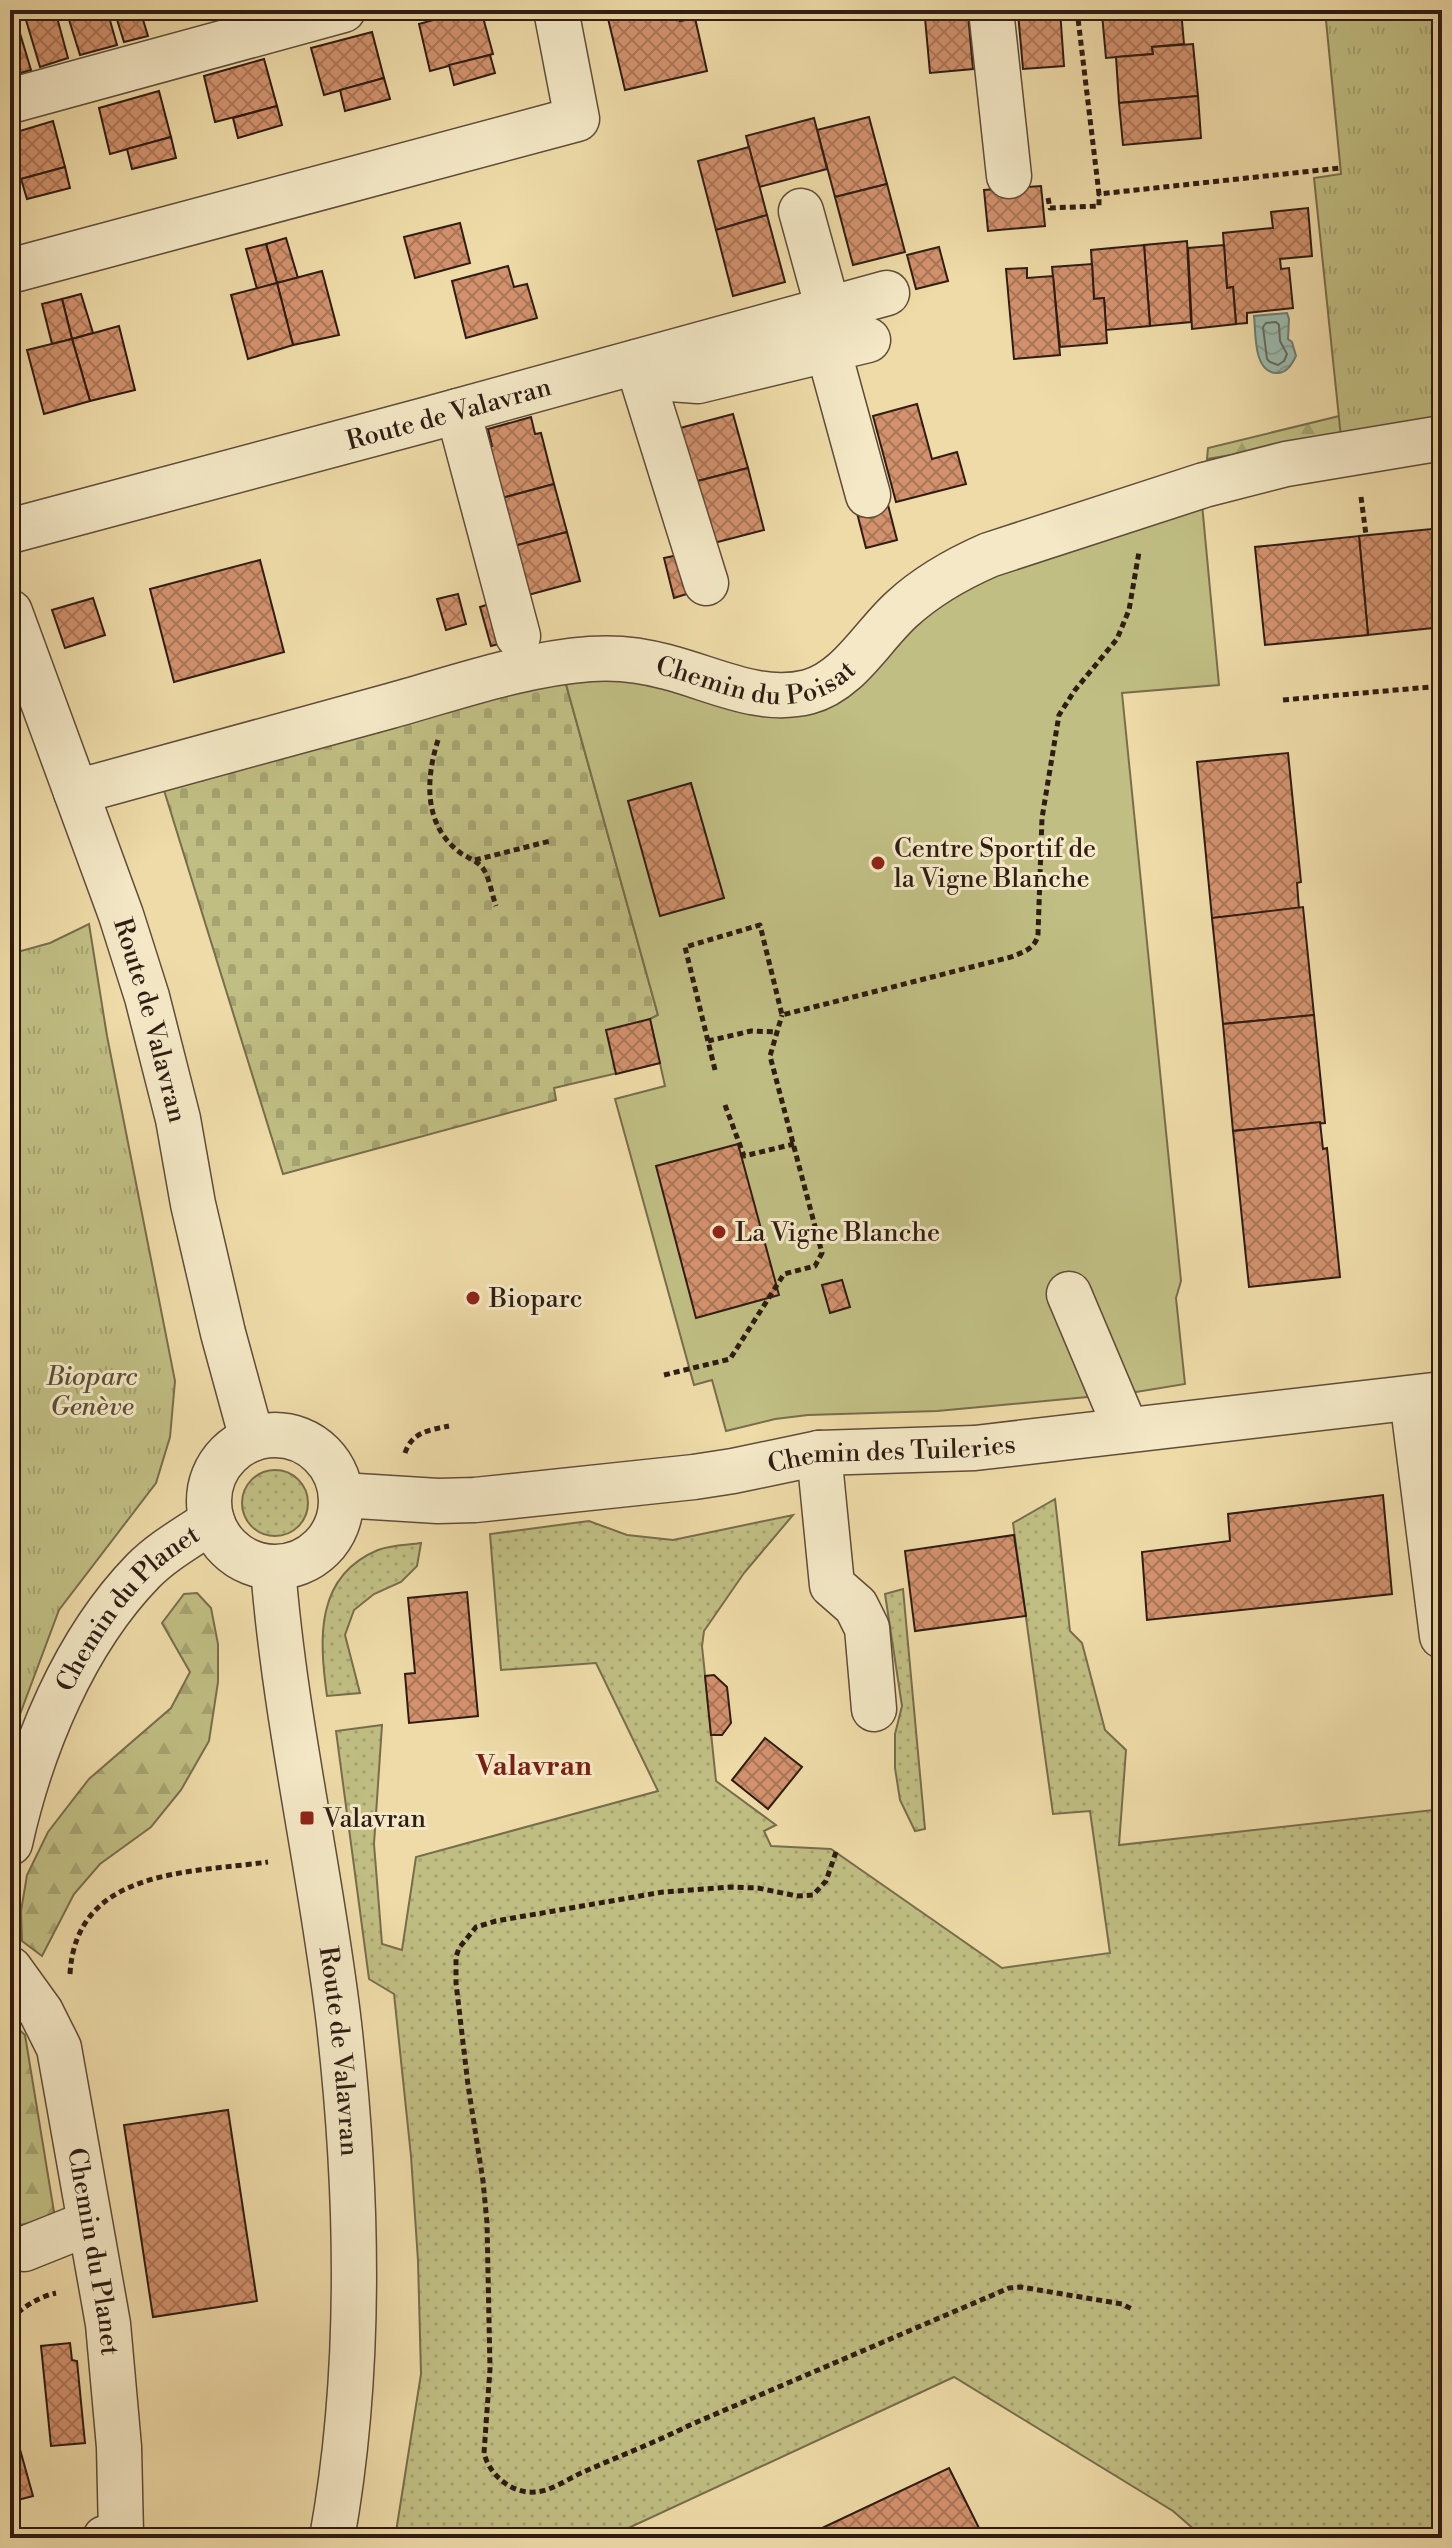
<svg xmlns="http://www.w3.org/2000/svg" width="1452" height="2548" viewBox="0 0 1452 2548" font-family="'Libre Bodoni',serif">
  <defs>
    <pattern id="grass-dots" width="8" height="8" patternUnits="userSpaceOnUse" patternTransform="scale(2)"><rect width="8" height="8" fill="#c0be83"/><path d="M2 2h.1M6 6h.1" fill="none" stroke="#a5a370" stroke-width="1.8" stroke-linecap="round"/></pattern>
    <pattern id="forest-firs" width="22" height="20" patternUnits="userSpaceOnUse" patternTransform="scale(2)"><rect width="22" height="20" fill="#c0be83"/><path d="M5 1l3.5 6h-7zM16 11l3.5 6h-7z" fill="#a5a370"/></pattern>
    <pattern id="cemetery-stones" width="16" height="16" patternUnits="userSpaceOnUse" patternTransform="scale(2)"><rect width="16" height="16" fill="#c0be83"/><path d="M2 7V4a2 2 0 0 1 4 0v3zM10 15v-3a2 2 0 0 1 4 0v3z" fill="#a5a370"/></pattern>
    <pattern id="park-tufts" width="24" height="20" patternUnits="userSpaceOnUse" patternTransform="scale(2)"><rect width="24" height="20" fill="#c0be83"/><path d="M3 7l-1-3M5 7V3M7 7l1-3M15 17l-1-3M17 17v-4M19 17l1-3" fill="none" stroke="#a5a370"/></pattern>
    <pattern id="water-waves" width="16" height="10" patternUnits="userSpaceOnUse" patternTransform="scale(2)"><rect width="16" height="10" fill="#9abaad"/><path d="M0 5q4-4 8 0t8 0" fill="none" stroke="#859f94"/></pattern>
    <pattern id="building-cross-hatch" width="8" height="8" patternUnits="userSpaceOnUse" patternTransform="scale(2)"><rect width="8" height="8" fill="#d2926d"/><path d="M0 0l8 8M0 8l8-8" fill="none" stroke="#ab7658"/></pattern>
  </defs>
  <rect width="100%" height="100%" fill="#eedba8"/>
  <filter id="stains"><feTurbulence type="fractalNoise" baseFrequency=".0025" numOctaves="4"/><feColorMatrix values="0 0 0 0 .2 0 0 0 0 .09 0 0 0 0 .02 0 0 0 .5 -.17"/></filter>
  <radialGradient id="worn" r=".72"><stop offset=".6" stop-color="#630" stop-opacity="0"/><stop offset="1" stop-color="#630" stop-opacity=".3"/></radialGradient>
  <g fill="url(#grass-dots)" stroke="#786d4c" stroke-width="2">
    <circle cx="275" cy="1503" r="33"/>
    <polygon points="1055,1499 1070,1631 1082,1643 1105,1730 1126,1750 1119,1845 1442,1809 1442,2538 1204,2538 1173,2511 954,2377 607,2538 395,2538 421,2374 418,2261 411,2156 394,1994 369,1979 336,1731 382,1725 374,1844 382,1944 402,1950 416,1857 658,1791 596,1663 501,1670 490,1534 589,1521 627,1535 673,1540 793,1515 744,1573 704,1631 702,1646 716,1781 776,1825 764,1831 771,1846 831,1849 1002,1968 1110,1953 1090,1811 1053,1814 1013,1523"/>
    <path d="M421 1543 417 1566 401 1582 374 1594 354 1610 345 1635 360 1693 327 1696C319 1639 315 1576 378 1550 390 1545 407 1545 421 1543Z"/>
    <polygon points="903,1589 925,1829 915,1831 900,1800 895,1768 895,1734 902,1706 885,1594"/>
  </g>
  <g fill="url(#forest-firs)" stroke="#786d4c" stroke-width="2">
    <polygon points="1442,391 1341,437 1207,459 1208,448"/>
    <polygon points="197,1593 211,1608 218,1644 218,1682 209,1741 181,1790 151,1827 100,1864 74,1894 42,1956 22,1941 21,1911 27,1875 48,1832 89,1779 171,1708 190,1672 162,1623 184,1594"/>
    <polygon points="10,2021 25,2035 55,2218 10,2227"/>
  </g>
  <polygon fill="url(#cemetery-stones)" stroke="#786d4c" stroke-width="2" points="564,677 658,1015 650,1019 660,1063 554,1088 556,1100 283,1174 163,787"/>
  <g fill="url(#park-tufts)" stroke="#786d4c" stroke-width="2">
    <polygon points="1325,10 1442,10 1442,419 1341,437 1314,178 1341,174"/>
    <polygon points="89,924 107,1036 175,1381 170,1437 156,1483 59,1610 10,1741 10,954 50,943"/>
  </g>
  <polygon fill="#c0be83" stroke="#786d4c" stroke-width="2" points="1202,504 1219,685 1122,693 1181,1281 1176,1298 1185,1384 1130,1393 937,1411 808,1415 775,1419 726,1431 712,1380 694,1385 615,1099 665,1086 650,1019 658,1015 564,677 589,673 710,695 872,664 966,582"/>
  <path fill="url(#water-waves)" stroke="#6f7b70" stroke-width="2" d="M1287 313 1289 319 1288 339 1292 342 1296 356C1292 364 1287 373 1277 373 1253 373 1256 333 1254 316Z"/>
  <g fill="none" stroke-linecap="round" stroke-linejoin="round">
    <polygon stroke="#646b60" stroke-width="2" points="1276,322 1279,325 1280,341 1287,354 1284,361 1278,365 1270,362 1267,359 1263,327 1266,323"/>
  </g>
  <g fill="url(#building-cross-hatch)" stroke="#2f1c14" stroke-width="2">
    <polygon points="10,10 13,10 31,70 10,76"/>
    <polygon points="23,10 55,10 68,58 40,67"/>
    <polygon points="66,10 107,10 117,45 80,55"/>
    <polygon points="114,10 140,10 148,36 124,42"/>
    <polygon points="469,10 481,10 493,54 430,71 419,24"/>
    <polygon points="606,10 677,10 680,21 695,18 707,71 625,90"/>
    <polygon points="1060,10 1064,66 1023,69 1018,13"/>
    <polygon points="1091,10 1137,10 1137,11 1091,15"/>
    <polygon points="1137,10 1181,10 1184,44 1152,47 1153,54 1106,58 1102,14"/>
    <polygon points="968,14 973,69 930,73 925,18"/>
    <polygon points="372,32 384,78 324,95 311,48"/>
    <polygon points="1193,44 1198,96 1119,103 1116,57 1153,54 1152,47"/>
    <polygon points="490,55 495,73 454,85 449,65"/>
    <polygon points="264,59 277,106 215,122 204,76"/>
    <polygon points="384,78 390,99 345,111 340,90"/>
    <polygon points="159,91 171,137 110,154 99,108"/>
    <polygon points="1198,96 1201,138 1123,145 1119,103"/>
    <polygon points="277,106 282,125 238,138 233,118"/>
    <polygon points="869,117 887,184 835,197 817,130"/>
    <polygon points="814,118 827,169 759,187 746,136"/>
    <polygon points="53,121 65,167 10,182 10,134"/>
    <polygon points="171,137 176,158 132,169 127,149"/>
    <polygon points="749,147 767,215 716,230 698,161"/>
    <polygon points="65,167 70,188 27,199 21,179"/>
    <polygon points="887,184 905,252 853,265 835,197"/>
    <polygon points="1041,186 1045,226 988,231 984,190"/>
    <polygon points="1308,208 1312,256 1280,259 1281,269 1289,268 1293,308 1247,313 1247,323 1236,324 1233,287 1227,288 1223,233 1273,228 1271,212"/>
    <polygon points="767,215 785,282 733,296 716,230"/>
    <polygon points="460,223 470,263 415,278 404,237"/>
    <polygon points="286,238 298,278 277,283 266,244"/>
    <polygon points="1187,241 1191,322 1150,326 1144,245"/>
    <polygon points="266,244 277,283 257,289 246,249"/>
    <polygon points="1144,245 1150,326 1106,330 1104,298 1094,299 1091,250"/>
    <polygon points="1224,245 1227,288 1233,287 1236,324 1192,329 1188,248"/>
    <polygon points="939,247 948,281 916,289 907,255"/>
    <polygon points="1092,264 1094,299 1104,298 1107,343 1060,347 1052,267"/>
    <polygon points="508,266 514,287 527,284 537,318 466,338 452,281"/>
    <polygon points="1027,268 1027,278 1053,276 1060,355 1014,359 1006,269"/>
    <polygon points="322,271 339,335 293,345 277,283"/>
    <polygon points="277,283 293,345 248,359 231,295"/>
    <polygon points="81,294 93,333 72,339 62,299"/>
    <polygon points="62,299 72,339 52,344 42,304"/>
    <polygon points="119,326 135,390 90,401 72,339"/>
    <polygon points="72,339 90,401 44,414 27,350"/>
    <polygon points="917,404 932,459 957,452 966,484 896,502 873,416"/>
    <polygon points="733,414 748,468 694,482 680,428"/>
    <polygon points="531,417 535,434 541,433 554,484 502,498 488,446 492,446 488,429"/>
    <polygon points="748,468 764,530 710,544 694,482"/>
    <polygon points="554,484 567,532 514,546 502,498"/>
    <polygon points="887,501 897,540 866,548 856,509"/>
    <polygon points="1442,528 1442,627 1368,635 1359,536"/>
    <polygon points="567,532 580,581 528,595 514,546"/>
    <polygon points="1359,536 1368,635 1265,645 1255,547"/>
    <polygon points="683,554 693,592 674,598 664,558"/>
    <polygon points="260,560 284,652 174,682 150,589"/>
    <polygon points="458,594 466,624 446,630 437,599"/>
    <polygon points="93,598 105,635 65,648 52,610"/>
    <polygon points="499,601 510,641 491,646 480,607"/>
    <polygon points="1288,753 1301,882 1297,883 1299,909 1212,918 1197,762"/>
    <polygon points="691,783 724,898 660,916 628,801"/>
    <polygon points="1303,907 1314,1015 1223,1024 1212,918"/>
    <polygon points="1314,1015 1325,1123 1233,1131 1223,1024"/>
    <polygon points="650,1019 660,1063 616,1074 606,1030"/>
    <polygon points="1320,1122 1323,1149 1327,1148 1340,1277 1249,1287 1233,1131"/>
    <polygon points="738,1144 779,1295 696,1318 656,1166"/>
    <polygon points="842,1280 850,1307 830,1313 822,1285"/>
    <polygon points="1383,1495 1392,1594 1147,1620 1142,1552 1230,1541 1228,1514"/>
    <polygon points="1014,1535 1026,1616 915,1631 905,1551"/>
    <polygon points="467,1592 478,1716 409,1723 405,1674 415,1673 408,1598"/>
    <polygon points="714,1675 727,1687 731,1723 722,1735 711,1735 705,1676"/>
    <polygon points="765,1738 802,1767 768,1809 732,1780"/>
    <polygon points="228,2110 257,2301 153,2317 124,2125"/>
    <polygon points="70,2343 72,2360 77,2361 85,2443 51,2446 41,2346"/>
    <polygon points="16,2435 33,2496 10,2502 10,2437"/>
    <polygon points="949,2468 984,2538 801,2538"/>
  </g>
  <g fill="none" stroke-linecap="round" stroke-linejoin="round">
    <defs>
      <g id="minor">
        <polyline points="991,10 1009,176"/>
        <polyline points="10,101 343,10"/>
        <polyline points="801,211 828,309"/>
        <polyline points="10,271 577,119 556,10"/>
        <polyline points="828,349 868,495"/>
        <polyline points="637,362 706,583"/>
        <polyline points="642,377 698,381 868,340"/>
        <polyline points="458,411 518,636"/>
        <path id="s1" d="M10 531 425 420 887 293"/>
        <path id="s2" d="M10 612 121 915 147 997 178 1119 193 1204 223 1333 252 1439"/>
        <path id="s3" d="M76 792C180 763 285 735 390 706 455 688 522 664 590 659 616 657 642 660 667 667 714 679 759 704 808 692 849 681 872 636 902 609 927 586 957 569 989 555L1204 485 1286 464 1442 438"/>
        <polyline points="1069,1294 1126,1429"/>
        <polyline points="1412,1398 1442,1636"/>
        <circle cx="275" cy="1501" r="66"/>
        <polyline points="819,1453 832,1585 856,1606 867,1628 874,1709"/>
        <path id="s4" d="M341 1495 438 1501 475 1500 694 1477 733 1471 819 1453 975 1448 1442 1394"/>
        <path id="s5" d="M273 1568C285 1721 321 1871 339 2024 358 2192 362 2372 332 2538"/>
        <path id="s6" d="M10 1843C31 1748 74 1642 143 1571 163 1551 188 1537 212 1521"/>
        <path id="s7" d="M10 1969 41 2012 59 2048 108 2324 119 2447 121 2534 105 2538"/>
        <polyline points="24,2249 89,2223"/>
      </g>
    </defs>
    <use href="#minor" stroke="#5f4c39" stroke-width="47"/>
    <g stroke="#2f1c14" stroke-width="5" stroke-dasharray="6 4" stroke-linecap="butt">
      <polyline points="1077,10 1099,194 1340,168"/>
      <polyline points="1048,198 1050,208 1099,206 1099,194"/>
      <polyline points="1361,497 1366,535"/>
      <polyline points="1283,700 1442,686"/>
      <path d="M438 740C426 778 423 823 458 851 466 858 478 860 484 870 490 880 492 895 496 906"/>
      <polyline points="475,860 550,841"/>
      <polyline points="708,1041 751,1031 777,1032"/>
      <path d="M715 1070 685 947 760 925 782 1015 1011 957C1024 952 1036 948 1038 934L1042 818 1059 715 1075 690 1117 639 1129 610 1139 552"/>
      <polyline points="725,1105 744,1156 794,1144"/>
      <polyline points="664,1375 730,1359 784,1274 815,1266 822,1253 770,1056 782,1015"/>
      <path d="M405 1453C412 1432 429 1430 449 1426"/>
      <path d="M836 1852 826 1881 813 1895 797 1896 758 1888 730 1887 663 1892 496 1921 476 1927 459 1948 456 1957V1983L468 2085 483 2181 487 2223 490 2369 484 2453C489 2474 511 2494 535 2492 551 2491 566 2480 581 2473 617 2457 654 2443 690 2425L1009 2288 1021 2287 1122 2304 1134 2310"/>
      <path d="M70 1974C76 1868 190 1873 268 1862"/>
      <path d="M10 2319C24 2307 38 2297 56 2293"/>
    </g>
    <use href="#minor" stroke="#f4e8c6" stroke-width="44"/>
  </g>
  <g fill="#8f2418" stroke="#f4e8c6" stroke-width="3">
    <circle cx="878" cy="863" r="8"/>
    <circle cx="719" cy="1232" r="8"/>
    <circle cx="473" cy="1298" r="8"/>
    <rect x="299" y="1810" width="16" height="16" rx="4"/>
  </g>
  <g text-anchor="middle" stroke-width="6" stroke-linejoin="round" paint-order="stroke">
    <g font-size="26" fill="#2f1c14" stroke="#f4e8c6">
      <text dy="9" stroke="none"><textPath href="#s1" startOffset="454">Route de Valavran</textPath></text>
      <text dy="9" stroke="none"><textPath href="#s3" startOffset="702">Chemin du Poisat</textPath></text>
      <text dy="9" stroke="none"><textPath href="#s2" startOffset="432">Route de Valavran</textPath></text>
      <text dy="9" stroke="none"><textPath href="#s4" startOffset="554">Chemin des Tuileries</textPath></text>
      <text dy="9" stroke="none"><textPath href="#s6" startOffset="268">Chemin du Planet</textPath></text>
      <text dy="9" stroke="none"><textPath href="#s5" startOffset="488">Route de Valavran</textPath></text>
      <text dy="9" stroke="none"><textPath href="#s7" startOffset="300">Chemin du Planet</textPath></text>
    </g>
    <g font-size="26" fill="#2f1c14" stroke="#f4e8c6" text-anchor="start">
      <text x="894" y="857">Centre Sportif de<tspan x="894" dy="30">la Vigne Blanche</tspan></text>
      <text x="735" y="1241">La Vigne Blanche</text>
      <text x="489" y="1307">Bioparc</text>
      <text x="323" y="1827">Valavran</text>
    </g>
    <g font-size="26" font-style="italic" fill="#5a4d35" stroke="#f4e8c6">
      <text x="92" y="1385">Bioparc<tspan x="92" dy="30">Genève</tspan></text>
    </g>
    <g font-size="28" font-weight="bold" fill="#7a1f14" stroke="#f4e8c6">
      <text x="534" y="1775">Valavran</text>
    </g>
  </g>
  <rect width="1452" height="2548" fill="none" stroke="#eedba8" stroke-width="40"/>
  <rect x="12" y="12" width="1428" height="2524" fill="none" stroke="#2f1c14" stroke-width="4"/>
  <rect x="20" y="20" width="1412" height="2508" fill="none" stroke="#2f1c14" stroke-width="2"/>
  <rect width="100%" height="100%" filter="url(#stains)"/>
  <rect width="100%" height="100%" fill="url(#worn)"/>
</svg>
